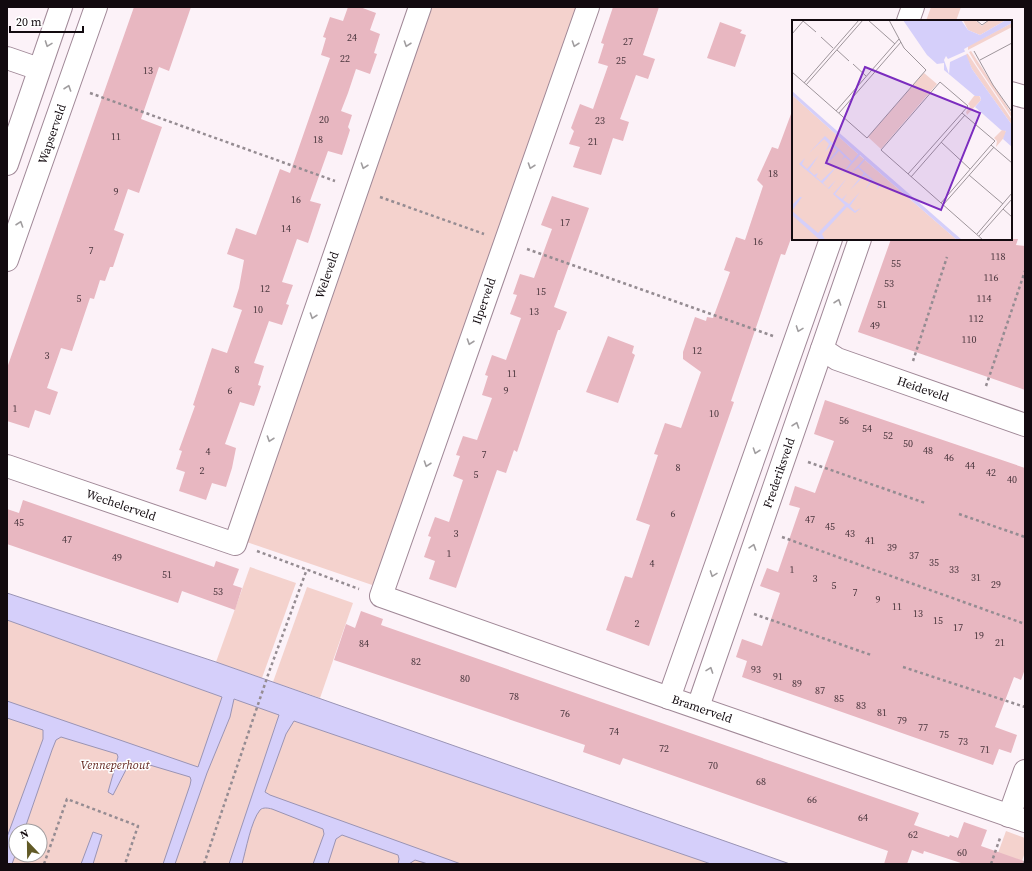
<svg xmlns="http://www.w3.org/2000/svg" width="1032" height="871" viewBox="0 0 1032 871" font-family="'Source Serif 4',serif">
  <rect width="100%" height="100%" fill="#fcf2f8"/>
  <g fill="#f4d2cd" fill-rule="evenodd">
    <polygon points="427,7 581,7 378,587 241,540"/>
    <polygon points="931,7 961,7 956,21 926,21"/>
    <polygon points="250,567 296,583 262,678 216,662"/>
    <polygon points="307,587 353,603 320,698 273,682"/>
    <path d="M7 620 222 697 244 702 711 864H7ZM16 831H40V855H16Z"/>
    <polygon points="1006,831 1025,838 1025,852 1021,864 994,864"/>
  </g>
  <g fill="#d5cffa" stroke="#9a94b4">
    <path d="M7 593 216 662 790 864H711L294 721 286 734 265 792 270 795 461 864H428L415 860 409 864H398L399 859 398 855 342 835 336 839 328 864H313L324 834 323 829 272 809C268 808 263 807 260 810 251 821 246 850 242 864H229L279 715 234 699 230 717 207 773 175 864H163L190 785 191 780 190 777 143 763 130 762 113 795 108 792 118 757 117 754 61 737 56 740 52 750 24 831H16V853L12 864H7V837L43 739V730L7 718V701L198 767 222 697 7 620Z"/>
    <polygon points="93,832 102,835 93,864 81,864"/>
  </g>
  <g fill="#e8b7c1">
    <polygon points="134,7 191,7 169,71 159,67 141,119 162,127 139,193 128,189 114,230 124,234 113,267 110,267 105,281 100,280 94,299 90,298 72,351 61,348 47,388 58,392 50,415 35,410 29,428 7,421 7,368"/>
    <polygon points="348,7 360,7 376,13 370,30 380,34 374,53 377,54 370,74 356,69 348,93 341,111 352,115 348,127 350,130 342,155 328,151 310,201 321,204 308,243 297,239 282,282 293,285 286,304 289,305 282,325 269,321 254,363 264,366 258,385 261,386 254,406 240,402 225,444 236,448 232,468 226,487 212,483 206,500 179,491 185,472 176,469 182,451 179,450 195,406 193,405 212,348 227,353 242,310 233,307 239,288 244,260 227,254 236,228 256,235 280,169 290,173 330,58 321,55 326,38 323,37 330,17 343,21"/>
    <polygon points="613,7 659,7 643,55 655,59 648,79 636,75 620,119 629,122 623,141 613,138 601,175 573,167 580,147 569,144 574,131 571,128 580,104 593,109 608,66 598,63 604,44 601,43"/>
    <polygon points="720,22 742,30 740,33 746,35 735,67 707,58"/>
    <polygon points="791,114 793,115 793,233 785,255 781,254 731,401 734,402 649,646 606,630 625,576 632,578 650,525 636,520 658,455 654,454 665,423 681,428 701,372 683,359 683,352 695,317 706,321 707,317 713,318 730,272 724,270 736,237 745,240 763,186 757,180 772,147 778,149"/>
    <polygon points="552,196 589,208 554,307 567,312 560,330 558,330 517,452 514,450 506,473 497,470 456,588 429,579 435,561 424,557 431,537 428,536 435,517 449,522 463,480 453,476 460,456 456,455 463,436 477,440 492,398 482,395 488,376 485,375 492,355 506,360 521,318 510,314 517,295 513,294 520,274 534,278 552,229 541,225"/>
    <polygon points="891,239 1018,239 1016,245 1025,246 1025,390 858,332"/>
    <polygon points="608,336 634,346 632,353 635,355 618,403 586,392"/>
    <polygon points="825,400 1025,468 1025,669 1021,680 1014,677 995,727 1017,735 1011,753 999,749 993,765 742,677 747,661 736,657 742,639 762,646 780,593 760,586 767,568 778,572 800,508 789,505 795,486 815,493 834,441 814,434"/>
    <polygon points="23,500 214,567 216,561 239,569 233,585 242,588 235,610 182,591 178,603 7,544 7,509 19,513"/>
    <polygon points="361,611 383,619 381,625 919,813 914,825 949,837 950,835 958,838 964,822 987,830 981,846 1024,861 1023,864 964,864 924,851 923,854 912,850 907,864 884,864 888,851 623,758 620,765 583,752 585,745 334,660 346,624 355,628"/>
  </g>
  <g fill="none" stroke-linecap="round" stroke-linejoin="round">
    <defs>
      <g id="street">
        <polyline points="588,7 381,596 655,693 1025,821"/>
        <polyline points="908,21 913,7"/>
        <polyline points="7,58 39,69"/>
        <polyline points="1011,93 1025,97"/>
        <polyline points="7,164 61,7"/>
        <polyline points="7,260 96,7"/>
        <polyline points="822,349 837,359 1025,425"/>
        <polyline points="7,466 235,544 420,7"/>
        <polyline points="669,698 831,239"/>
        <polyline points="698,707 860,239"/>
        <polyline points="1009,816 1025,771"/>
      </g>
    </defs>
    <use href="#street" stroke="#a08897" stroke-width="24"/>
    <g stroke="#958c92" stroke-width="2.5" stroke-dasharray="3 3" stroke-linecap="butt">
      <polyline points="90,93 335,181"/>
      <polyline points="380,197 484,234"/>
      <polyline points="527,249 773,336"/>
      <polyline points="913,361 947,257"/>
      <polyline points="986,386 1025,271"/>
      <polyline points="808,462 925,503"/>
      <polyline points="959,514 1025,537"/>
      <polyline points="782,537 1025,624"/>
      <polyline points="257,551 359,589"/>
      <polyline points="754,614 871,655"/>
      <polyline points="903,667 1025,707"/>
      <polyline points="44,864 67,799 138,826 125,864"/>
      <polyline points="204,864 269,672 307,569"/>
      <polyline points="991,864 1000,838"/>
      <polyline points="1024,864 1025,861"/>
    </g>
    <use href="#street" stroke="#fff" stroke-width="22"/>
  </g>
  <defs><path id="oneway-chevron" d="M-2-3.5L2.5 0L-2 3.5" fill="none" stroke-width="1.6" stroke-linecap="round" stroke-linejoin="round"/></defs>
  <g stroke="#a09d9f">
    <use href="#oneway-chevron" transform="translate(48 44) rotate(110)"/>
    <use href="#oneway-chevron" transform="translate(407 44) rotate(109)"/>
    <use href="#oneway-chevron" transform="translate(575 44) rotate(109)"/>
    <use href="#oneway-chevron" transform="translate(68 88) rotate(-71)"/>
    <use href="#oneway-chevron" transform="translate(364 166) rotate(109)"/>
    <use href="#oneway-chevron" transform="translate(531 166) rotate(109)"/>
    <use href="#oneway-chevron" transform="translate(20 224) rotate(-71)"/>
    <use href="#oneway-chevron" transform="translate(838 302) rotate(-71)"/>
    <use href="#oneway-chevron" transform="translate(313 316) rotate(109)"/>
    <use href="#oneway-chevron" transform="translate(799 329) rotate(110)"/>
    <use href="#oneway-chevron" transform="translate(470 342) rotate(109)"/>
    <use href="#oneway-chevron" transform="translate(796 425) rotate(-71)"/>
    <use href="#oneway-chevron" transform="translate(270 439) rotate(109)"/>
    <use href="#oneway-chevron" transform="translate(756 451) rotate(109)"/>
    <use href="#oneway-chevron" transform="translate(427 464) rotate(109)"/>
    <use href="#oneway-chevron" transform="translate(753 547) rotate(-72)"/>
    <use href="#oneway-chevron" transform="translate(713 574) rotate(110)"/>
    <use href="#oneway-chevron" transform="translate(710 670) rotate(-70)"/>
  </g>
  <g text-anchor="middle" stroke-width="3" stroke-linejoin="round" paint-order="stroke">
    <g font-size="10" fill="#48353c">
      <text x="352" y="41">24</text>
      <text x="628" y="45">27</text>
      <text x="345" y="62">22</text>
      <text x="621" y="64">25</text>
      <text x="148" y="74">13</text>
      <text x="324" y="123">20</text>
      <text x="600" y="124">23</text>
      <text x="116" y="140">11</text>
      <text x="318" y="143">18</text>
      <text x="593" y="145">21</text>
      <text x="773" y="177">18</text>
      <text x="116" y="195">9</text>
      <text x="296" y="203">16</text>
      <text x="565" y="226">17</text>
      <text x="286" y="232">14</text>
      <text x="758" y="245">16</text>
      <text x="91" y="254">7</text>
      <text x="998" y="260">118</text>
      <text x="896" y="267">55</text>
      <text x="991" y="281">116</text>
      <text x="889" y="287">53</text>
      <text x="265" y="292">12</text>
      <text x="541" y="295">15</text>
      <text x="79" y="302">5</text>
      <text x="984" y="302">114</text>
      <text x="882" y="308">51</text>
      <text x="258" y="313">10</text>
      <text x="534" y="315">13</text>
      <text x="976" y="322">112</text>
      <text x="875" y="329">49</text>
      <text x="969" y="343">110</text>
      <text x="697" y="354">12</text>
      <text x="47" y="359">3</text>
      <text x="237" y="373">8</text>
      <text x="512" y="377">11</text>
      <text x="230" y="394">6</text>
      <text x="506" y="394">9</text>
      <text x="15" y="412">1</text>
      <text x="714" y="417">10</text>
      <text x="844" y="424">56</text>
      <text x="867" y="432">54</text>
      <text x="888" y="439">52</text>
      <text x="908" y="447">50</text>
      <text x="928" y="454">48</text>
      <text x="208" y="455">4</text>
      <text x="484" y="458">7</text>
      <text x="949" y="461">46</text>
      <text x="970" y="469">44</text>
      <text x="678" y="471">8</text>
      <text x="202" y="474">2</text>
      <text x="991" y="476">42</text>
      <text x="476" y="478">5</text>
      <text x="1012" y="483">40</text>
      <text x="673" y="517">6</text>
      <text x="810" y="523">47</text>
      <text x="19" y="526">45</text>
      <text x="830" y="530">45</text>
      <text x="456" y="537">3</text>
      <text x="850" y="537">43</text>
      <text x="67" y="543">47</text>
      <text x="870" y="544">41</text>
      <text x="892" y="551">39</text>
      <text x="449" y="557">1</text>
      <text x="914" y="559">37</text>
      <text x="117" y="561">49</text>
      <text x="934" y="566">35</text>
      <text x="652" y="567">4</text>
      <text x="792" y="573">1</text>
      <text x="954" y="573">33</text>
      <text x="167" y="578">51</text>
      <text x="976" y="581">31</text>
      <text x="815" y="582">3</text>
      <text x="996" y="588">29</text>
      <text x="834" y="589">5</text>
      <text x="218" y="595">53</text>
      <text x="855" y="596">7</text>
      <text x="878" y="603">9</text>
      <text x="897" y="610">11</text>
      <text x="918" y="617">13</text>
      <text x="938" y="624">15</text>
      <text x="637" y="627">2</text>
      <text x="958" y="631">17</text>
      <text x="979" y="639">19</text>
      <text x="1000" y="646">21</text>
      <text x="364" y="647">84</text>
      <text x="416" y="665">82</text>
      <text x="756" y="673">93</text>
      <text x="778" y="680">91</text>
      <text x="465" y="682">80</text>
      <text x="797" y="687">89</text>
      <text x="820" y="694">87</text>
      <text x="514" y="700">78</text>
      <text x="839" y="702">85</text>
      <text x="861" y="709">83</text>
      <text x="882" y="716">81</text>
      <text x="565" y="717">76</text>
      <text x="902" y="724">79</text>
      <text x="923" y="731">77</text>
      <text x="614" y="735">74</text>
      <text x="944" y="738">75</text>
      <text x="963" y="745">73</text>
      <text x="664" y="752">72</text>
      <text x="985" y="753">71</text>
      <text x="713" y="769">70</text>
      <text x="761" y="785">68</text>
      <text x="812" y="803">66</text>
      <text x="863" y="821">64</text>
      <text x="913" y="838">62</text>
      <text x="962" y="856">60</text>
    </g>
    <g font-size="12" fill="#120a0f" stroke="#fff">
      <text transform="translate(52 134) rotate(-71)" y="4">Wapserveld</text>
      <text transform="translate(327 275) rotate(-71)" y="4">Weleveld</text>
      <text transform="translate(484 301) rotate(-71)" y="4">Ilperveld</text>
      <text transform="translate(923 389) rotate(19)" y="4">Heideveld</text>
      <text transform="translate(779 473) rotate(-71)" y="4">Frederiksveld</text>
      <text transform="translate(121 505) rotate(19)" y="4">Wechelerveld</text>
      <text transform="translate(702 709) rotate(19)" y="4">Bramerveld</text>
    </g>
    <g font-size="12" font-style="italic" fill="#642821" stroke="#fff">
      <text x="115" y="769">Venneperhout</text>
    </g>
  </g>
  <g transform="translate(792 20)">
    <rect width="220" height="220" fill="#fcf2f8"/>
    <path d="M171 0H183L190 6 197 0H214L188 15 176 10ZM220 3V7L176 30V26ZM179 31 220 94V98L184 44 177 32ZM172 32 176 34 220 100V105L180 49ZM132 53 145 64 89 129 76 117ZM0 75 66 134 165 220H0ZM182 76 187 75 189 80 175 95 174 92 178 86 176 84ZM210 110H213L215 114 204 127 205 121 202 118Z" fill="#f4d2cd"/>
    <path d="M111 0H169L176 10 188 15 214 0H220V3L172 29 180 49 220 105V127L211 119 214 111 209 110 183 87 189 80 188 76H183L152 50V43L145 44 135 35ZM0 71 36 103 170 220H165L73 140 67 147 88 166 84 170 86 166 80 161 73 170 79 160 73 155 58 170 72 153 66 148 59 153 72 139 68 135 48 157 59 142 53 137 50 140 52 136 47 131 30 149 45 130 39 125 33 132 37 124 32 119 17 133 33 116 60 141 66 134 0 75ZM27 135 17 150 22 155 26 153 24 157 29 161 47 144 31 163 36 168 44 160 37 169 7 144 13 138 10 144 15 149ZM55 158 43 174 50 179 55 174 51 180 57 184 68 172 58 186 63 191 69 188 63 193 55 187 30 214 33 220H28L0 195V185L8 177H10L0 191 26 213 53 185 41 174Z" fill="#d5cffa"/>
    <path d="M174 31 175 34 158 42 157 54 152 40 154 36 156 39Z" fill="#fcf2f8"/>
    <path fill="none" stroke="#9e959b" stroke-width="1" d="M76 0 103 24M184 0 190 5 197 0M11 1 24 12M0 14 12 0M29 17 41 28M45 30 57 41M182 31 201 65 220 92M188 40 220 23M61 44 74 56M0 52 75 118 134 50 112 28 97 0M12 63 67 0M14 65 71 0M44 91 107 19M47 93 109 22M149 122 178 149M116 154 170 93M177 155 211 184M119 157 173 95M149 183 199 125M151 185 202 127M211 189 220 197M185 214 220 173M187 216 220 179M191 220 89 130 148 62 176 86 170 93 203 121 199 125 220 143"/>
    <path fill="#7b2cbf" fill-opacity="0.15" stroke="#7b2cbf" stroke-width="2" d="M73 47 188 93 149 190 34 143Z"/>
    <rect width="220" height="220" fill="none" stroke="#120a0f" stroke-width="2"/>
  </g>
  <rect width="1032" height="871" fill="none" stroke="#120a0f" stroke-width="16"/>
  <g transform="translate(28 843) rotate(338)"><circle r="19" fill="#ffffff" stroke="#a09d9f"/>
  <path d="M0-3L7 15L0 10L-7 15Z" fill="#615a26"/>
  <text y="-6" font-size="11" font-weight="bold" text-anchor="middle" fill="#120a0f">N</text>
  </g>
  <path d="M10 26v6h73v-6" fill="none" stroke="#120a0f" stroke-width="2"/>
  <text x="16" y="26" font-size="12" fill="#120a0f" stroke="#ffffff" stroke-width="3" paint-order="stroke">20 m</text>
</svg>
